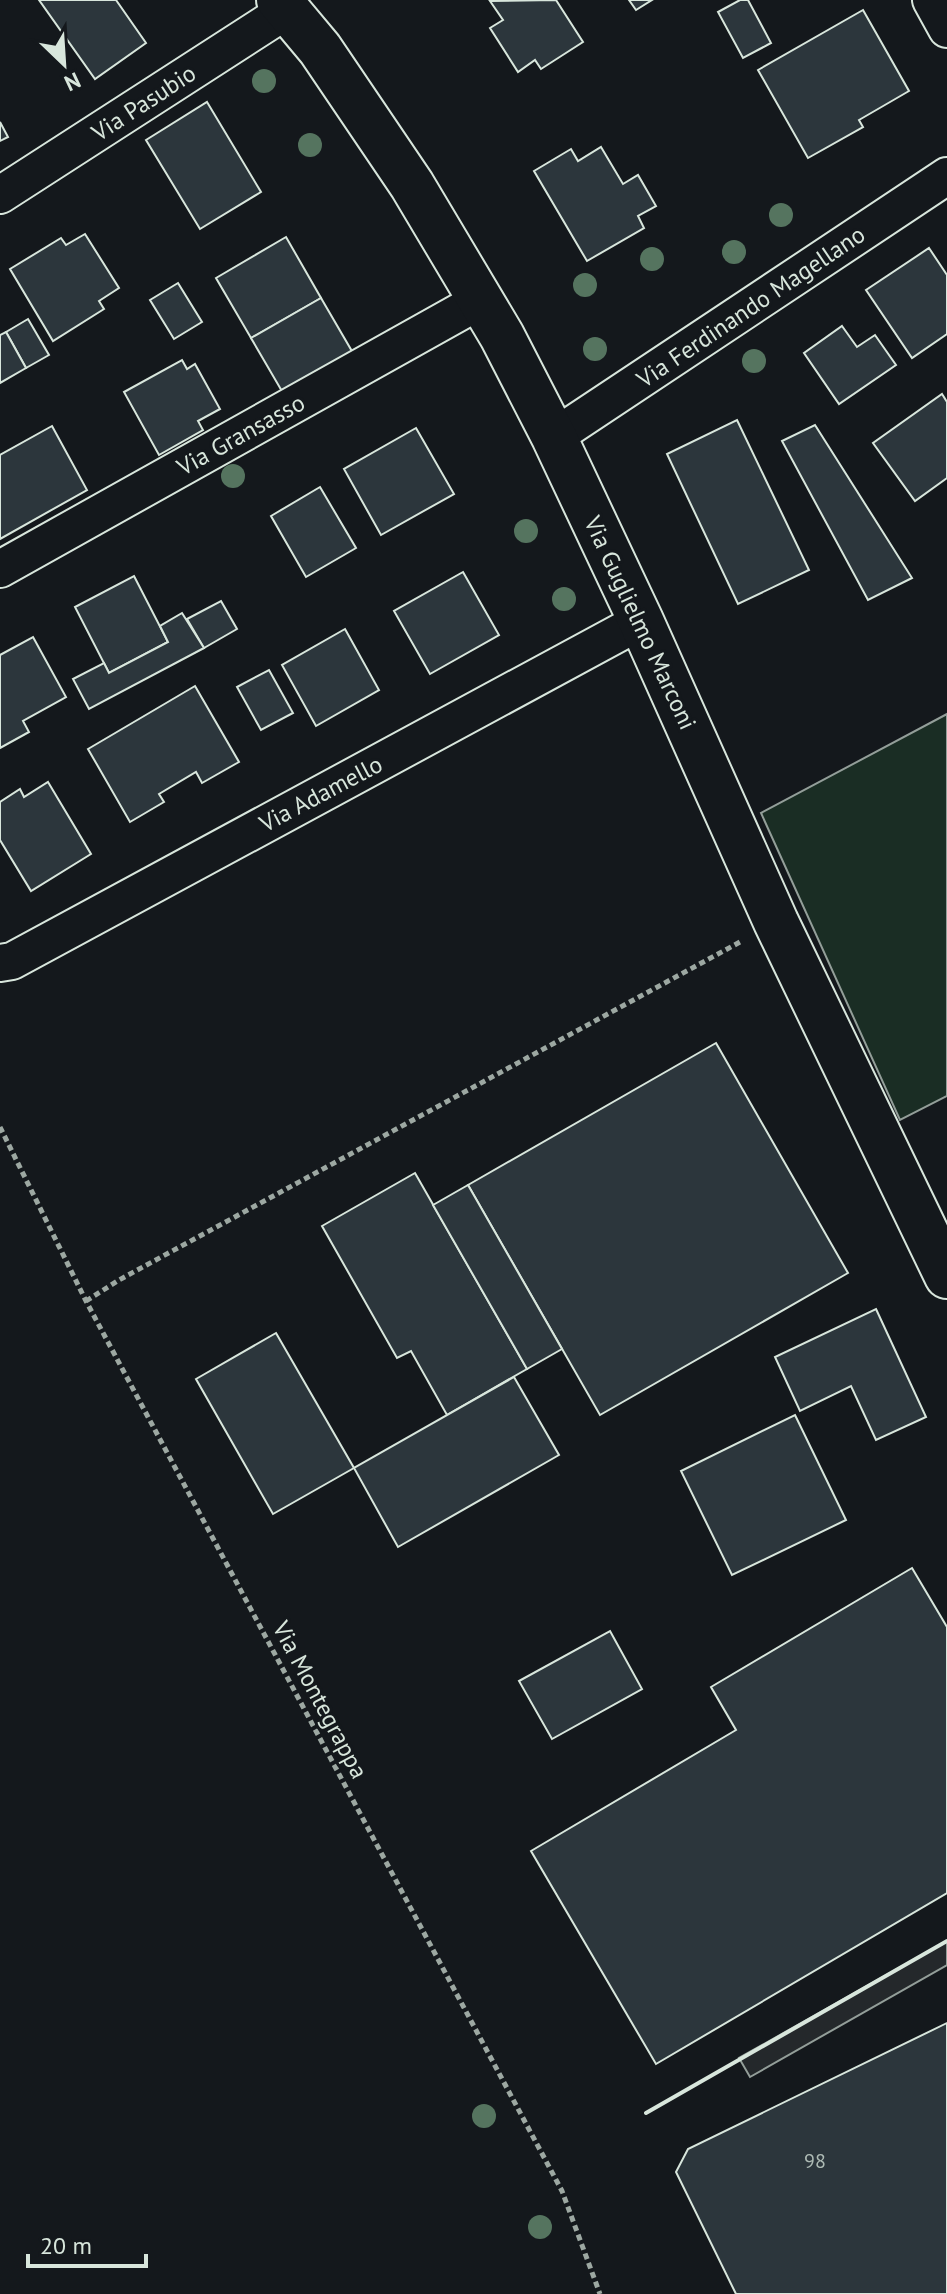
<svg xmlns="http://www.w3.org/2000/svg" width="947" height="2294" viewBox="0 0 947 2294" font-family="'PT Sans',sans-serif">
  <rect width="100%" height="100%" fill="#14181c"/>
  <polygon fill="#1a2d24" stroke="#939e99" stroke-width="2" points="947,714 947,1096 900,1120 761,813"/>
  <polygon fill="#24282b" stroke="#939e99" stroke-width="2" points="947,1941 947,1965 750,2077 739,2058"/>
  <g fill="#2c363c" stroke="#d8e6dc" stroke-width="2">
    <polygon points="39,0 116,0 146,43 95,79"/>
    <polygon points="556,0 583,42 541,69 535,60 518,72 490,28 503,20 490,1"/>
    <polygon points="629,0 652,0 636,10"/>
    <polygon points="740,0 748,0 771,43 743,58 718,12"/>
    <polygon points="863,10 909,91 859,120 863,127 808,158 758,70"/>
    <polygon points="207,102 261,192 200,229 146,140"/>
    <polygon points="0,122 8,137 0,141"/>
    <polygon points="601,147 623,184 638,175 656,206 638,216 644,228 587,261 534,171 571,149 578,161"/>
    <polygon points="85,234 119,288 99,301 104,309 53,341 10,269 61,238 66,245"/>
    <polygon points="286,237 321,298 251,338 216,278"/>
    <polygon points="929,248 947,275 947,334 912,358 866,290"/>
    <polygon points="178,283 202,322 174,339 150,300"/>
    <polygon points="321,298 353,353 283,393 251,338"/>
    <polygon points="28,319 49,355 26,368 6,332"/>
    <polygon points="842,326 857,347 875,335 896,365 839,404 804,353"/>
    <polygon points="6,332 26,368 0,383 0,335"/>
    <polygon points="182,360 187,369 195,364 220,409 198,421 203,430 159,455 124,392"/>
    <polygon points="942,394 947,402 947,478 915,501 873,443"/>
    <polygon points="737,420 809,570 738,604 667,454"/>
    <polygon points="815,425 912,578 868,600 782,441"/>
    <polygon points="52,426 87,490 0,539 0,455"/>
    <polygon points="416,428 454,494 381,535 344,469"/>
    <polygon points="320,487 356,548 306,577 271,516"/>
    <polygon points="463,572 499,635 430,674 394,611"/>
    <polygon points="134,576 168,642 109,673 75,607"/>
    <polygon points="221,601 237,629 204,648 187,619"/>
    <polygon points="182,613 204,648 89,709 73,679 104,663 109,673 168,642 160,626"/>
    <polygon points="345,629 379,690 316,726 282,665"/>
    <polygon points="33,637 66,697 23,721 29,732 0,748 0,655"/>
    <polygon points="269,670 293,713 261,730 237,687"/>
    <polygon points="195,686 239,762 202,783 196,772 159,794 164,802 130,822 88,749"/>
    <polygon points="48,782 91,854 31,891 0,840 0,802 20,789 24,797"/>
    <polygon points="716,1043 848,1273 600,1415 468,1185"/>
    <polygon points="415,1173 527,1369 447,1415 411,1351 397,1358 322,1226"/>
    <polygon points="468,1185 562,1349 527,1369 433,1205"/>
    <polygon points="876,1309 926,1417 876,1440 851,1386 800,1411 775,1357"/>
    <polygon points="276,1333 354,1468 273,1514 196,1379"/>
    <polygon points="514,1377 559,1455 398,1547 354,1468"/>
    <polygon points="795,1415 846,1520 732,1575 681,1471"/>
    <polygon points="912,1568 947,1627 947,1893 656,2064 531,1851 736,1730 711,1687"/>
    <polygon points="610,1631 642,1689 552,1739 519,1681"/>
    <polygon points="947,2023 947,2294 736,2294 676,2172 688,2149"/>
  </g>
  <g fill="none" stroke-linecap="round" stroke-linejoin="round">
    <defs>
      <g id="minor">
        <polyline points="931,0 947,29"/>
        <polyline points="0,195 287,10"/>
        <polyline points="554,437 947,176"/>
        <polyline points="0,569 481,300"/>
        <polyline points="0,963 12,961 641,621"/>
      </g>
      <polyline id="tertiary" points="279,0 320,49 412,185 502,336 554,437 641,621 776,922 947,1276"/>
    </defs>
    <use href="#minor" stroke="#d8e6dc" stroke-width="40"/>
    <use href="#tertiary" stroke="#d8e6dc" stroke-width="48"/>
    <g stroke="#9da8a2" stroke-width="5" stroke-dasharray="6 4" stroke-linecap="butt">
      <polyline points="0,1127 86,1301 562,2191 600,2294"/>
      <polyline points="86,1301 119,1280 740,942"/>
    </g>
    <use href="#minor" stroke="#14181c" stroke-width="36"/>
    <use href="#tertiary" stroke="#14181c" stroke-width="44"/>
    <polyline stroke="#d8e6dc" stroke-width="4" points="646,2113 947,1941"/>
  </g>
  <g fill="#55745f">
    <circle cx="264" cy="81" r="12"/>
    <circle cx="310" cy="145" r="12"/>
    <circle cx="781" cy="215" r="12"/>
    <circle cx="734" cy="252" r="12"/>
    <circle cx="652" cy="259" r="12"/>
    <circle cx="585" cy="285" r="12"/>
    <circle cx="595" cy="349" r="12"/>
    <circle cx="754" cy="361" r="12"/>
    <circle cx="233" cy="476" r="12"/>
    <circle cx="526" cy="531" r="12"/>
    <circle cx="564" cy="599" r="12"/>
    <circle cx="484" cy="2116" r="12"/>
    <circle cx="540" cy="2227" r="12"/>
  </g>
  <g text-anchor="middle" stroke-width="6" stroke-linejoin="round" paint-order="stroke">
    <g font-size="20" fill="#adbab4">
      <text x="815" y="2168">98</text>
    </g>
    <g font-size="24" fill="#d8e6dc" stroke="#14181c">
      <text transform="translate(144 103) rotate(-33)" y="8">Via Pasubio</text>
      <text transform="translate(751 307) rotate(-34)" y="8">Via Ferdinando Magellano</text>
      <text transform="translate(241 435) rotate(-29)" y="8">Via Gransasso</text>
      <text transform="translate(640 623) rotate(65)" y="8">Via Guglielmo Marconi</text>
      <text transform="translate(321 794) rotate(-28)" y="8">Via Adamello</text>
      <text transform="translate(320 1700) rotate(62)" y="8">Via Montegrappa</text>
    </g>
  </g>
  <g transform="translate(64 64) rotate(155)" stroke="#14181c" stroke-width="6" paint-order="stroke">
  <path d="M0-6L14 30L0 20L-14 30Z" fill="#d8e6dc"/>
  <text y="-12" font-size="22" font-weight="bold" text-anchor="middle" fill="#d8e6dc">N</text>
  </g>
  <path d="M28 2254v12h118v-12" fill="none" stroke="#d8e6dc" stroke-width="4"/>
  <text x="40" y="2254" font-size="24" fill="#d8e6dc" stroke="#14181c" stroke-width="6" paint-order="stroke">20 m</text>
</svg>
